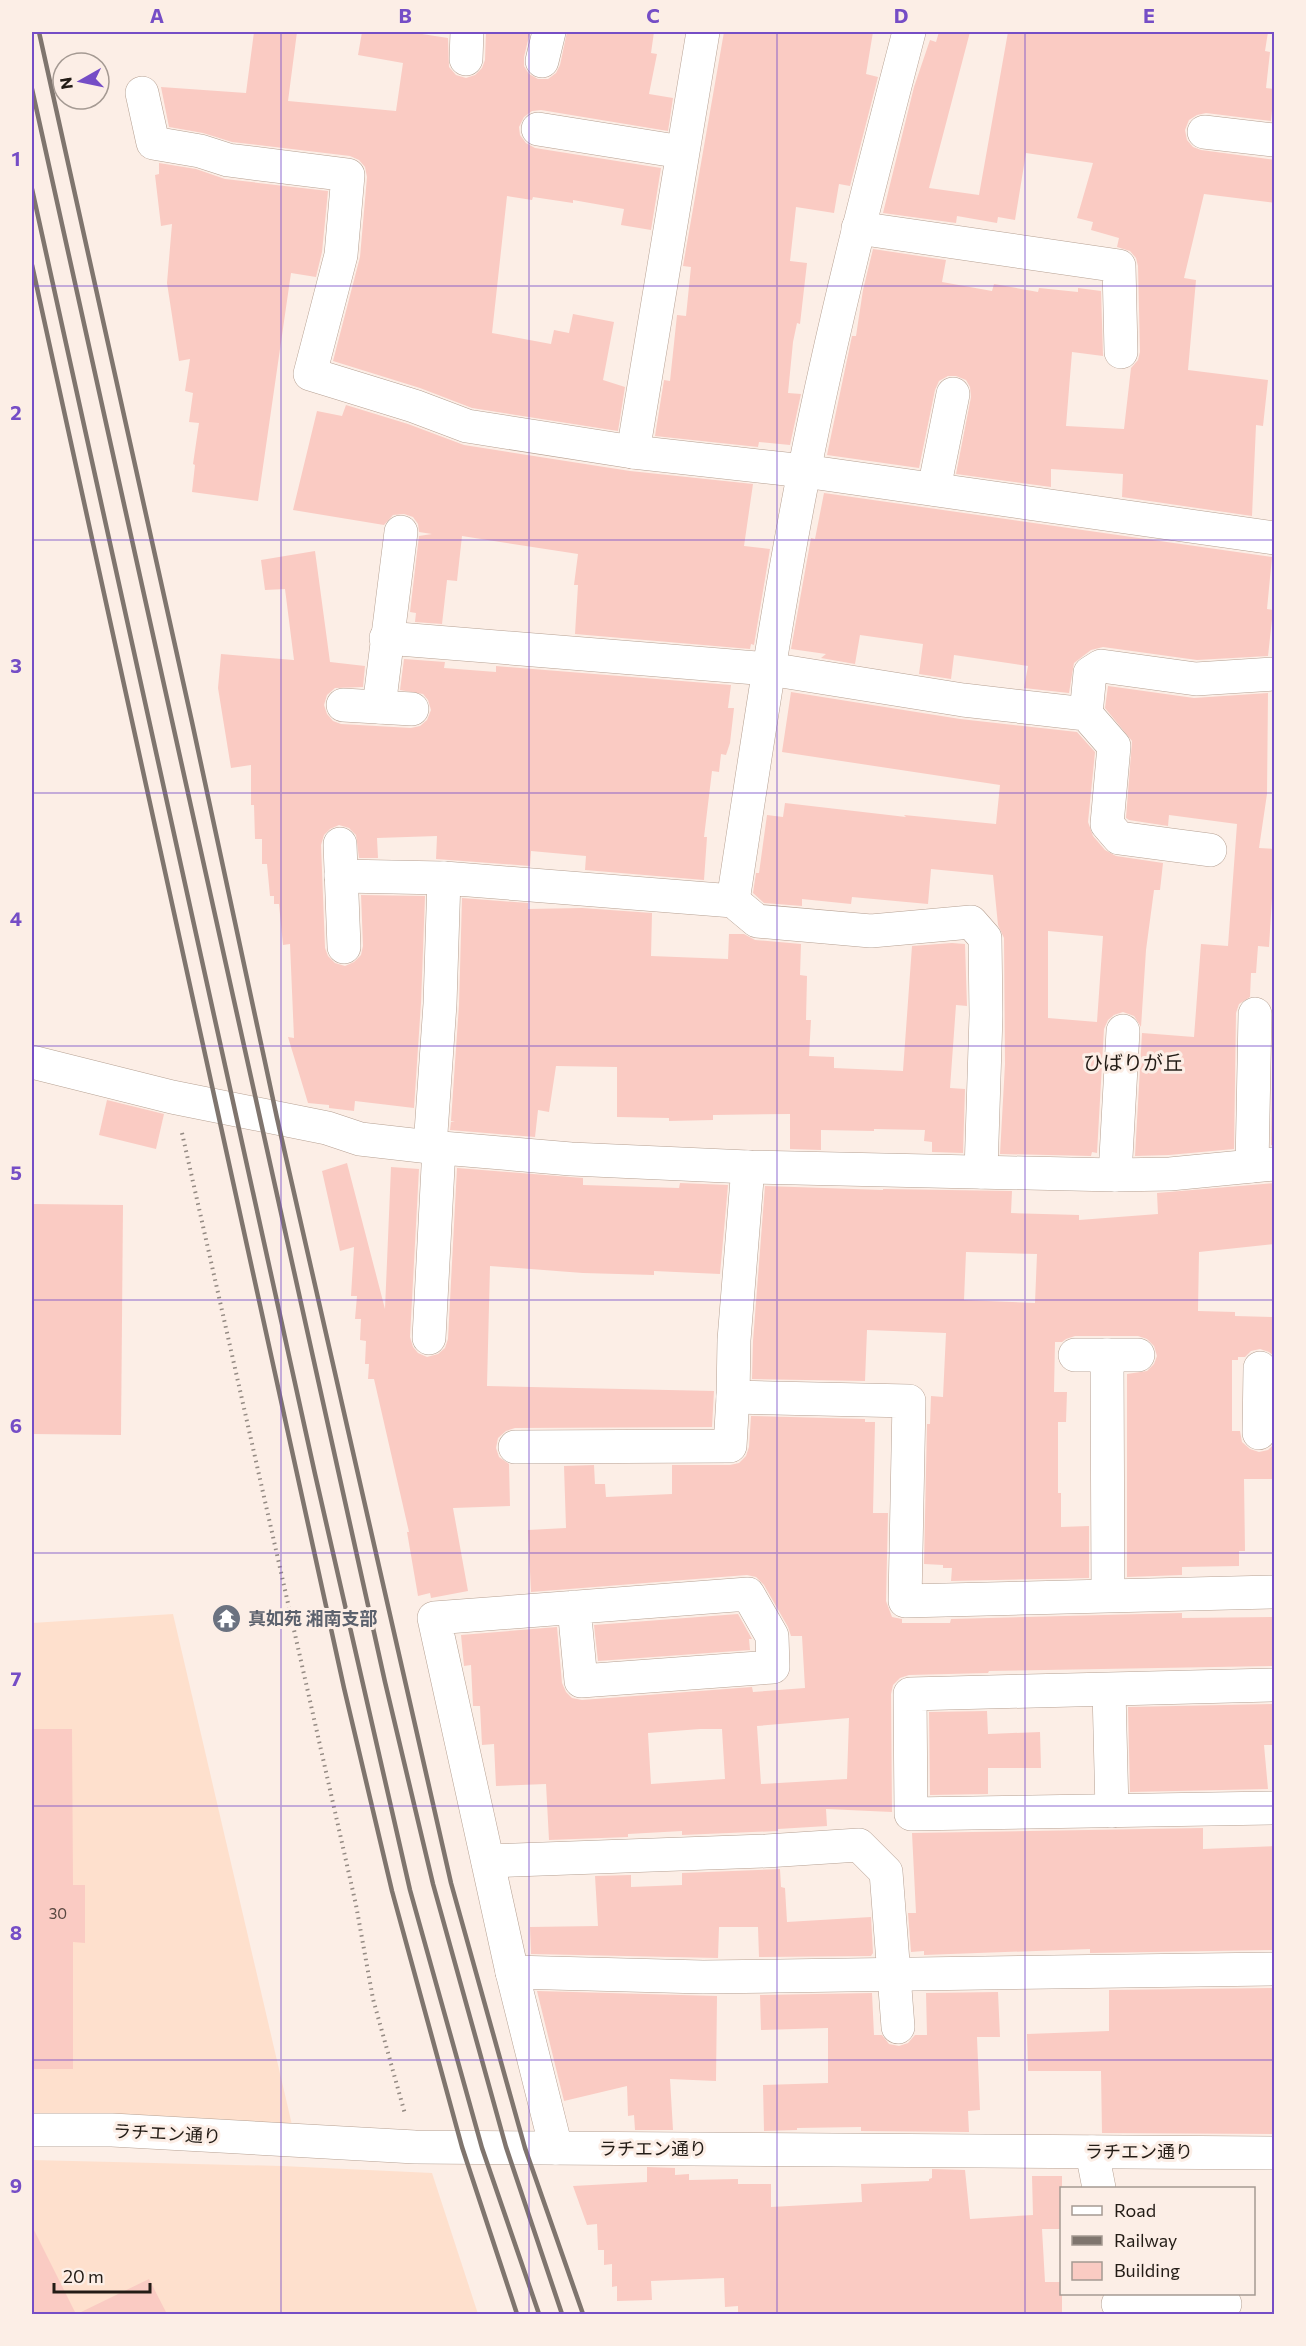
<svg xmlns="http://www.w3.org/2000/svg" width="1306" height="2346" viewBox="0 0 1306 2346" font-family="Commissioner,'Noto Sans JP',sans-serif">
  <rect width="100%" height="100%" fill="#fceee6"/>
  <g fill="#fee0cd">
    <polygon points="173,1614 292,2125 32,2121 32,1623"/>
    <polygon points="32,2160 282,2166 432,2173 478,2314 32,2314"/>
  </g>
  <g fill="#facbc3" fill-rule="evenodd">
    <polygon points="254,32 297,32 288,101 396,111 403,63 358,55 362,32 409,32 448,38 449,67 456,75 466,78 475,75 482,68 485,60 486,32 530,32 524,57 524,66 529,74 538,79 548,79 556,73 560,65 567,32 654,32 651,53 657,54 649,94 673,98 668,131 541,110 532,111 524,117 519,127 520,135 526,143 535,148 661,168 651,230 621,225 624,209 573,200 573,203 533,197 532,200 507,196 492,333 551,344 554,330 569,333 573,314 614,322 603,380 625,387 618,431 472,408 420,388 333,361 360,257 367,177 365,167 359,160 350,156 232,142 203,133 169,127 161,87 246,93"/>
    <polygon points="724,32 873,32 866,74 878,77 850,186 839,184 834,213 796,207 790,261 807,263 800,324 797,323 793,342 788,393 801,394 790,445 759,442 758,447 655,436 664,380 670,381 677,315 686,316 691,267 683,266"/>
    <polygon points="939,32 970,32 929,188 979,195 1008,32 1268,32 1265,51 1270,52 1266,88 1274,89 1271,121 1206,113 1197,115 1189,120 1185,130 1187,140 1193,147 1201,150 1275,160 1275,203 1204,194 1184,278 1196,280 1188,370 1268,380 1263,426 1256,425 1252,516 1122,497 1123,474 1051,469 1051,487 956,474 971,397 970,387 966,380 956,376 948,376 939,381 935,390 919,468 827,455 852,336 856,336 863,290 873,249 946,260 942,282 992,291 994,284 1038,292 1039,288 1078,292 1078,288 1101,291 1103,356 1072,352 1066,426 1124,429 1131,368 1138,360 1140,352 1138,266 1136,258 1130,251 1117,247 1119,238 1091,230 1093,222 1077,218 1093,163 1026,153 1015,220 998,217 997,223 957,216 956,223 883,213 914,87 930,40 936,42"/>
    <polygon points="159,163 196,169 225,179 328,191 322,252 316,277 291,273 258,501 192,492 195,465 193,464 199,423 189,422 193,393 185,391 190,359 179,361 167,283 172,224 161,226 155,175 159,174"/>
    <polygon points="346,405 408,424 464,445 630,471 753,484 744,546 770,549 754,645 751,644 750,649 575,634 578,585 574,585 578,554 462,536 457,581 447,580 442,624 415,622 416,613 410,612 419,536 432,534 419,532 418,524 413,517 404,514 393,515 384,525 293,510 317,411 342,416"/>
    <polygon points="824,493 1272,557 1267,609 1273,610 1268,656 1197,660 1103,647 1091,650 1074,663 1069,693 1024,688 1028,666 954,655 951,679 919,674 923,644 860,635 855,664 821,658 826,654 791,649 811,538 815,539"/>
    <polygon points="315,551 330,662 365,666 363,687 335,688 327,695 324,705 327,714 333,721 341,724 411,728 420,726 427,720 431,710 428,700 423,694 400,690 404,659 445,662 444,668 496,672 496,666 731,685 728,708 734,708 730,743 726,755 721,754 719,772 712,771 704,837 707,837 704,880 585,870 586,856 531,851 530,866 436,859 437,836 377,838 378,858 359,858 356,835 349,828 339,825 330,829 324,835 321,845 325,948 328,956 335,963 345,966 354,962 361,955 363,946 361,895 425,896 421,1003 414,1108 355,1101 354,1111 329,1108 329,1105 308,1103 288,1037 294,1038 290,944 283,945 279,904 274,904 274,896 270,896 267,864 262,864 262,839 255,839 254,805 251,805 251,765 231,768 218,688 221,654 294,660 285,589 265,590 261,560"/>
    <polygon points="1108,686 1194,698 1268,693 1267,794 1259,848 1275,849 1269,947 1258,946 1256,973 1251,973 1250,997 1239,1004 1236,1013 1234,1149 1169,1155 1135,1156 1142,1033 1194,1037 1201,944 1228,946 1237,824 1169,815 1168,826 1129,820 1126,818 1132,741 1105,708"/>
    <path d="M791 692 960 719 1077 732 1095 752 1088 822 1093 836 1105 850 1116 856 1163 863 1160 890H1154L1146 950 1141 1027 1134 1016 1123 1012 1114 1015 1108 1020 1104 1029 1097 1153 1092 1152 1091 1156 1000 1154 1005 1064 1004 938 998 925 993 875 931 869 928 904 852 897 851 904 802 899V906L764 903 753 893 756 873H759L767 815 783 817 785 803 906 817 904 815 996 824 1000 785 782 752ZM1048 931 1103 936 1097 1022 1048 1018Z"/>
    <polygon points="462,898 528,903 528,909 582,908 652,913 651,956 728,959 729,934 744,934 755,940 801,944 800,975 807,976 806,1020 811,1020 809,1056 834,1057 834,1068 903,1071 912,946 952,943 965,944 967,1006 956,1005 950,1088 965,1089 963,1153 932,1152 932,1142 924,1141 925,1130 874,1129 874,1131 821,1130 821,1150 790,1149 790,1114 713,1115 713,1120 669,1121 669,1118 617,1117 617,1067 556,1066 549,1112 538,1110 535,1137 450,1130 451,1122 455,1121 451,1121 459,1005"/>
    <polygon points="1273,1029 1275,1029 1275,1146 1271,1145"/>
    <polygon points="107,1100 164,1114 156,1149 99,1135"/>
    <polygon points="347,1163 385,1309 391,1167 419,1169 410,1337 413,1347 418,1353 427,1357 438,1354 445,1348 448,1339 457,1168 583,1178 583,1185 679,1188 680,1183 728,1185 720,1274 654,1271 654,1275 583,1273 490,1266 487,1386 714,1391 712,1427 515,1428 506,1431 498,1438 496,1448 499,1457 509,1464 510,1506 453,1508 468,1591 431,1598 430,1593 418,1596 407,1532 409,1532 374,1379 368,1379 369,1364 365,1364 366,1341 360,1340 361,1319 355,1319 357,1296 351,1296 354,1247 340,1251 322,1171"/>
    <path d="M1275 1183V1244L1199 1252 1198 1311 1235 1312V1316L1275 1317V1357L1269 1352 1260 1349 1251 1351 1245 1357H1238V1360H1232V1431H1240L1242 1442 1250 1449 1259 1452 1268 1450 1275 1443V1479H1244L1245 1551H1239V1566L1182 1567V1575L1127 1577V1374L1147 1371 1154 1364 1157 1356 1154 1346 1147 1339 1138 1336H1075L1066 1339 1062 1342H1055L1054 1392H1067L1066 1422H1058V1493H1061V1527L1089 1526V1578L951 1581 952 1568H943V1565L924 1564 927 1424H930L931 1396 943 1397 946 1333 867 1330 865 1381 752 1379 753 1341 765 1186 883 1190V1189L1012 1191 1011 1213 1079 1215V1220L1158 1214 1157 1193ZM966 1252 1037 1254 1035 1303 964 1300Z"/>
    <polygon points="32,1204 123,1205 121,1435 32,1434"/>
    <path d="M751 1416 865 1419V1422H875L873 1513H888L886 1601 892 1617 902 1619V1623H950L951 1619 1182 1613V1618L1275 1617V1666L989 1671 988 1673 909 1675 900 1678 893 1685 891 1694 892 1812 826 1809 827 1826 778 1829V1831L682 1835V1831L628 1834V1837L549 1840 546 1784 496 1786 494 1744 482 1745 480 1706H473L471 1665 464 1666 461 1635 557 1627 562 1683 566 1692 572 1698 582 1700 752 1687 753 1692 805 1688 802 1636H791L788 1627 764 1585 756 1577 747 1575 531 1592 528 1530 566 1528 564 1466 594 1465 595 1484H605L606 1497 672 1494V1465H730L739 1463 746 1456 749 1447ZM849 1718 847 1779 761 1784 757 1726ZM700 1729H722L725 1779 651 1784 648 1733Z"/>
    <polygon points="738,1614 752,1639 749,1639 750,1650 598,1661 594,1625"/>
    <polygon points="1275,1704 1275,1740 1273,1745 1264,1745 1268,1789 1130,1792 1128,1707"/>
    <polygon points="987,1711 988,1734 1040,1732 1041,1768 988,1768 988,1794 930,1795 929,1712"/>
    <polygon points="32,1729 72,1729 73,1885 85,1885 85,1943 73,1942 73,2069 32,2069"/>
    <polygon points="1203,1828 1203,1849 1275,1846 1275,1950 1090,1953 1090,1949 924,1955 924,1951 911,1952 908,1913 916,1913 912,1833"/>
    <polygon points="780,1869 781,1887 785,1888 787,1922 871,1917 873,1953 871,1956 759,1957 758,1927 719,1927 718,1958 531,1954 530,1927 598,1926 595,1876 631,1875 631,1887 682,1885 682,1873"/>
    <polygon points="1272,1988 1275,2134 1102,2133 1101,2071 1028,2071 1027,2034 1109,2031 1109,1990"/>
    <polygon points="537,1991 717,1996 716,2081 670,2079 673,2130 635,2130 634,2115 628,2116 627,2086 564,2101"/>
    <polygon points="998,1992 1000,2037 977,2037 980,2110 968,2111 969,2132 861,2131 861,2127 797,2128 797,2130 764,2131 763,2085 828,2083 828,2028 761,2030 760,1995 872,1993 874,2035 882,2035 889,2044 899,2046 908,2043 915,2035 927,2035 926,1993"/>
    <polygon points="647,2167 675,2168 675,2175 689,2174 689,2180 738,2179 738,2184 771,2184 771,2207 862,2202 861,2184 929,2181 929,2179 932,2178 932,2169 965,2170 970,2219 1033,2215 1032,2176 1062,2176 1062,2229 1042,2229 1045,2282 1062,2282 1062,2314 738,2314 738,2306 725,2307 724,2278 651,2281 652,2300 617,2301 617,2286 612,2287 612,2264 604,2265 604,2250 598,2250 597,2224 587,2225 573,2186 647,2182"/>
    <polygon points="32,2226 76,2314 32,2314"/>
    <polygon points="149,2279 167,2314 77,2314"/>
  </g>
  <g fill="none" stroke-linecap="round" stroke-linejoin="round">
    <defs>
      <g id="minor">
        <polyline points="466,59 467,32"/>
        <polyline points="542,61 549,32"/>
        <polyline points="142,93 153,143 200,151 228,160 348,175 341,255 310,374 414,406 467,426 633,452 804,471 1274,538"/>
        <polyline points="538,129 682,152"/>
        <polyline points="1204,132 1274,140"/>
        <polyline points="858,228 1119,266 1121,352"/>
        <polyline points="633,452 703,32"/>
        <polyline points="934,489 953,394"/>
        <polyline points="386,638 769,669 963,700 1086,714 1114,746 1107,824 1119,838 1210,850"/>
        <polyline points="343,705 412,709"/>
        <polyline points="379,707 401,532"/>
        <polyline points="1086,714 1090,673 1101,666 1196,679 1274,674"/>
        <polyline points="340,844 344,947"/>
        <polyline points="341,876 444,878"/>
        <path d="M733 901C755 758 776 614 804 472 833 324 871 178 909 32"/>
        <polyline points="32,1062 172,1097 327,1128 360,1139 430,1147 571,1159 748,1167 1115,1175 1170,1174 1274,1164"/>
        <polyline points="430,1147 440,1004 444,878 733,901 757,921 871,931 971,922 985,938 986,1015 981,1172"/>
        <polyline points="1252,1166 1255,1014"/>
        <polyline points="748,1167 734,1340 733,1397 909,1401 905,1601 1274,1592"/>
        <polyline points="1115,1175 1123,1031"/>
        <polyline points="429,1338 439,1148"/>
        <polyline points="1075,1355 1138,1355"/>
        <polyline points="1107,1355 1108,1595"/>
        <polyline points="1259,1433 1260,1368"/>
        <polyline points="515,1447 730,1446 733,1397"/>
        <polyline points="1274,1685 910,1694 911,1814 1274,1808"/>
        <polyline points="1109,1690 1112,1811"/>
        <polyline points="488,1861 766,1851 859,1845 886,1872 898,2027"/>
        <polyline points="512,1972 703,1977 1274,1969"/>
        <polyline points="32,2130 112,2130 415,2147 1274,2153"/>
        <polyline points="556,2148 512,1972 434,1618 748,1594 772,1636 773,1667 581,1681 574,1607"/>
        <polyline points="1092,2152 1099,2188"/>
        <polyline points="1118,2304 1225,2304"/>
      </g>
    </defs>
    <use href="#minor" stroke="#b6a193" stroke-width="34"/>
    <polyline stroke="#948a83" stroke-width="4" stroke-dasharray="1.5 4.5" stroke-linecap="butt" points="182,1133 356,1905 373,1999 405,2114"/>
    <use href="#minor" stroke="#fff" stroke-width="33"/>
    <g stroke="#7f756e" stroke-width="4.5">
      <polyline points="39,32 192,722 277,1118 451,1883 525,2148 583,2314"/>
      <polyline points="32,89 385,1682 433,1884 506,2147 562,2314"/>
      <polyline points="32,189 315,1474 410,1890 482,2148 539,2314"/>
      <polyline points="32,265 344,1688 392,1891 462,2147 517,2314"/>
    </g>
  </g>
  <path fill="none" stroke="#754dc6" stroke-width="1.5" stroke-opacity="0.55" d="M281 32V2314M529 32V2314M777 32V2314M1025 32V2314M32 286H1274M32 540H1274M32 793H1274M32 1046H1274M32 1300H1274M32 1553H1274M32 1806H1274M32 2060H1274"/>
  <defs>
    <symbol id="temple-disc" viewBox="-11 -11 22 22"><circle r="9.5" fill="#6b7280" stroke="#fceee6"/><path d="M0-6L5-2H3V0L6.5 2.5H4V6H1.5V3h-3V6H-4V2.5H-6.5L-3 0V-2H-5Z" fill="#fff"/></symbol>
  </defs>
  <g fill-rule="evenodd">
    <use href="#temple-disc" x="210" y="1602" width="33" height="33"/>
  </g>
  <g text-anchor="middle" stroke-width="6" stroke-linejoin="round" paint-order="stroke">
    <g font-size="15" fill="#594841">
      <text x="58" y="1919">30</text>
    </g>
    <g font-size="18" font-weight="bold" fill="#5b616d" stroke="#fceee6" text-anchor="start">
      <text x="248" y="1625">真如苑 湘南支部</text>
    </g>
    <g font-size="18" fill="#231c16" stroke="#fceee6">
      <text transform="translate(167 2134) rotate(3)" y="6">ラチエン通り</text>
      <text x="653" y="2155">ラチエン通り</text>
      <text x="1139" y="2158">ラチエン通り</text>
    </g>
    <g font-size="20" fill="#231c16" stroke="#fceee6">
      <text x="1133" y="1070">ひばりが丘</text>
    </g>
  </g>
  <rect width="1306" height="2346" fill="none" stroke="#fceee6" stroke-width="66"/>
  <rect x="1060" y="2187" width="195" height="108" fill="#fceee6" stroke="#a59a93" stroke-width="1.5"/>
  <rect x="1072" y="2206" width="30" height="9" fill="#ffffff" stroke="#a59a93" stroke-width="1.5"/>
  <text x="1114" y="2217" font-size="18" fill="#231c16">Road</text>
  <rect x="1072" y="2236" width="30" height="9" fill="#7f756e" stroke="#a59a93" stroke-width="1.5"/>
  <text x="1114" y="2247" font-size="18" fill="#231c16">Railway</text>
  <rect x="1072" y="2262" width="30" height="18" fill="#facbc3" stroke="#a59a93" stroke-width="1.5"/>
  <text x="1114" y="2277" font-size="18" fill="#231c16">Building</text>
  <g transform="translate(81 81) rotate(261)"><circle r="28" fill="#fceee6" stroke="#a59a93" stroke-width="1.5"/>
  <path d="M0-4.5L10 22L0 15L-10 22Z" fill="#754dc6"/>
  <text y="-9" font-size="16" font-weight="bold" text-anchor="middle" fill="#231c16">N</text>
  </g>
  <path d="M54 2283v9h96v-9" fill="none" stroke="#231c16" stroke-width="3"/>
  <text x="63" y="2283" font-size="18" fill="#231c16" stroke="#fceee6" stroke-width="4.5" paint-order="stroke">20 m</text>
  <rect x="33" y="33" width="1240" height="2280" fill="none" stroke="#754dc6" stroke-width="2"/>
  <g font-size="20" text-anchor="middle" font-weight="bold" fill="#754dc6">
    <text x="157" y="23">A</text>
    <text x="405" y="23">B</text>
    <text x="653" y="23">C</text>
    <text x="901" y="23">D</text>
    <text x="1149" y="23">E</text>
    <text x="16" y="166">1</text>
    <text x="16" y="420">2</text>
    <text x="16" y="673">3</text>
    <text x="16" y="926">4</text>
    <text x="16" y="1180">5</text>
    <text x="16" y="1433">6</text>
    <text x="16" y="1686">7</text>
    <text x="16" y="1940">8</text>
    <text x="16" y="2193">9</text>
  </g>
</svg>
